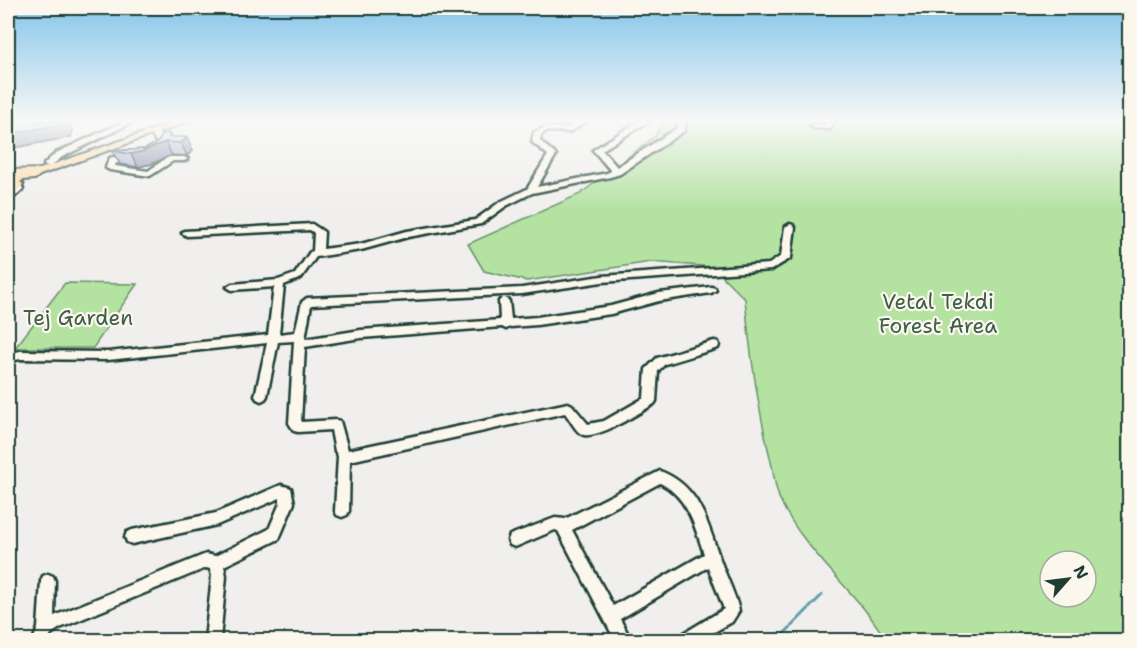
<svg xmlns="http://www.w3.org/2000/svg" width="1137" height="648" viewBox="0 0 1137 648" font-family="'Shantell Sans',sans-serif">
  <rect width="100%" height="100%" fill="#f0efee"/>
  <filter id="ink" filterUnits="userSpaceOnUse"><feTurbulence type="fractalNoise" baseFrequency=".0167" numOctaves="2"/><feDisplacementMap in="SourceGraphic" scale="12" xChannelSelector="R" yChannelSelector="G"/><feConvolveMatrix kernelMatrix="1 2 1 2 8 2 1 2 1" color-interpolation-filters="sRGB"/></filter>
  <g filter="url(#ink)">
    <g fill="#b3e2a1" stroke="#69906a" stroke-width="1.5" fill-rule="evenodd">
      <path d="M664 121H1129V640H886C857 591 806 554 781 502 775 490 774 474 771 462 758 408 750 354 745 299L713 267 651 262 527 281 484 271 468 244 580 194 655 136ZM1050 561H1086V597H1050Z"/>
      <polygon points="65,283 137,284 93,348 15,348"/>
    </g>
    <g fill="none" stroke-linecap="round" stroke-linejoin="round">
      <polyline stroke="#629ea1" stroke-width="3" points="778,640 822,595"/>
      <defs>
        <g id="minor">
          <polygon points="125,121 135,121 62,157 51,166 45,166 44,164 56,153"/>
          <path d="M577 121H587L570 132 546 131 541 135 540 141 556 155 537 187 607 173 611 171 593 150 639 121H649L602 150 617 167 677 128 678 121H686L684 131 620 174 610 177 532 193 506 206 481 224 408 237 361 250 316 257 301 278 284 285 279 334 295 332 302 302 307 298 522 288 602 276 769 264 781 256 785 227 790 224 793 225 795 227 791 258 771 270 602 282 522 294 311 305 305 339 361 330 500 320 499 301 504 297 509 301 511 319 537 317 611 306 659 293 711 287 715 288 716 290 711 293 659 301 611 314 537 325 510 327 506 329 502 327 361 338 305 347 301 422 336 420 340 421 348 450 568 403 572 405 588 424 604 421 644 398 646 369 657 358 714 341 718 342 719 345 718 348 665 364 658 371 656 401 654 404C639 413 600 438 584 435 577 434 570 419 565 413L350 461 349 511 347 515 342 517 337 515 335 511 338 456 335 451 331 430 298 432 294 431 289 423 294 341 278 342 267 396 265 399 261 401 257 399 255 396 267 343 108 360 20 359 8 362V354L20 351 108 352 268 335 274 287 232 290 227 287 232 284 278 280 295 274 310 252 313 251 314 233 310 230 187 236 182 233 184 231 312 224 324 232 323 249 361 244 407 231 475 220 500 202 527 189 548 155 532 142 534 132 545 127 566 128Z"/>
          <polygon points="827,121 835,121 830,129 814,128 810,126 814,124 825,125"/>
          <polygon points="151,130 157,130 168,148 165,153 162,153 158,151 160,148 150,132"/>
          <path d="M168 157H184L188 159 184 161H173L150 176 110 170 106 168C106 167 109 159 110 158 115 155 131 160 135 162L131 164 116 163 115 166 148 171Z"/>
          <polygon points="17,181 20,182 23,189 11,200 8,200 8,194 15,188 13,184"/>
          <path d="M660 471C700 486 707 523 720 559 726 577 735 593 739 611L732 622 700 640H679L681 635 724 609 708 567 620 619 631 640H615L558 531 555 530 515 547 510 545 508 540 510 535 555 518 565 519ZM660 483C688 497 695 527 704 554L613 606 572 530Z"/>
          <polygon points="281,485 291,488 294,503 279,539 224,566 226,576 220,640 205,640 212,576 210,569 206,568 60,628 51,634 48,640 33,640 38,628 41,581 43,576 48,574 53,576 55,581 54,616 206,554 215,556 269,529 280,503 280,498 217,525 132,544 127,542 125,537 127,532 132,530 216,513"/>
        </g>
        <polygon id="major" points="177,121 190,121 40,175 35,179 23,180 8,189 8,182 17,175 8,176 8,170 40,169"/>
        <polygon id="highway" points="17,180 23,184 12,196 8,197 8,187"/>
      </defs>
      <use href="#minor" stroke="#1f3d34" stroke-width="5"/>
      <use href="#major" stroke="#1f3d34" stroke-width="4"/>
      <use href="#highway" stroke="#1f3d34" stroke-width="5"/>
      <use href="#minor" fill="#fbf7ec" fill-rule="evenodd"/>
      <use href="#major" fill="#fedbac" fill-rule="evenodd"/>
      <use href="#highway" fill="#fedbac" fill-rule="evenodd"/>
    </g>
    <polygon fill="#a9b3d4" stroke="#1f3d34" stroke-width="1.5" points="169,133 171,137 193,150 187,156 172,155 151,164 138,167 120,164 112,151 145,149 158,142"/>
    <g fill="#8a92ad" stroke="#1f3d34" stroke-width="1.5">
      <polygon points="36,121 68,121 73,130 71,137 8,149 8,134"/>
      <polygon points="187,137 193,150 187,156 181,143"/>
      <polygon points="165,142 172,155 151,164 138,167 131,154"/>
    </g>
    <g fill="#c5d0f7" stroke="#1f3d34" stroke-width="1.5">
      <polygon points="20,121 36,121 36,122 42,121 64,121 63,124 8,134 8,128 18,126"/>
      <polygon points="169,133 169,137 187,137 181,143 165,142 144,151 131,154 112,151 145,149 158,142 163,134"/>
    </g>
  </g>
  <linearGradient id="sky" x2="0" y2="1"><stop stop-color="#84c5e9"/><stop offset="0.57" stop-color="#f8f8f7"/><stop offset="1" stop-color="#f8f8f7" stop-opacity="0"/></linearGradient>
  <rect width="1137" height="212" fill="url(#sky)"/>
  <g text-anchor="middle" stroke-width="4.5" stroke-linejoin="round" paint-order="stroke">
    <g font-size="21" fill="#3d5e4a" stroke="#fbf7ec">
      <text x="938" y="309">Vetal Tekdi<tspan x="938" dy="24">Forest Area</tspan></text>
      <text x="78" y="325">Tej Garden</text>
    </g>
  </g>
  <rect width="1137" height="648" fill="none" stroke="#fbf7ec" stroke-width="30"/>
  <rect x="15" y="15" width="1107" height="618" fill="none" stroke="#1f3d34" stroke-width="2" filter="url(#ink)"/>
  <g transform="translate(1068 579) rotate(62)"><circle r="28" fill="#fbf7ec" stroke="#a3ada2" stroke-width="1.5"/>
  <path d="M0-4.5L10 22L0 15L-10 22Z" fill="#1f3d34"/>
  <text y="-9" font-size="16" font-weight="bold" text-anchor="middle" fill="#1f3d34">N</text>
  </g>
</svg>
